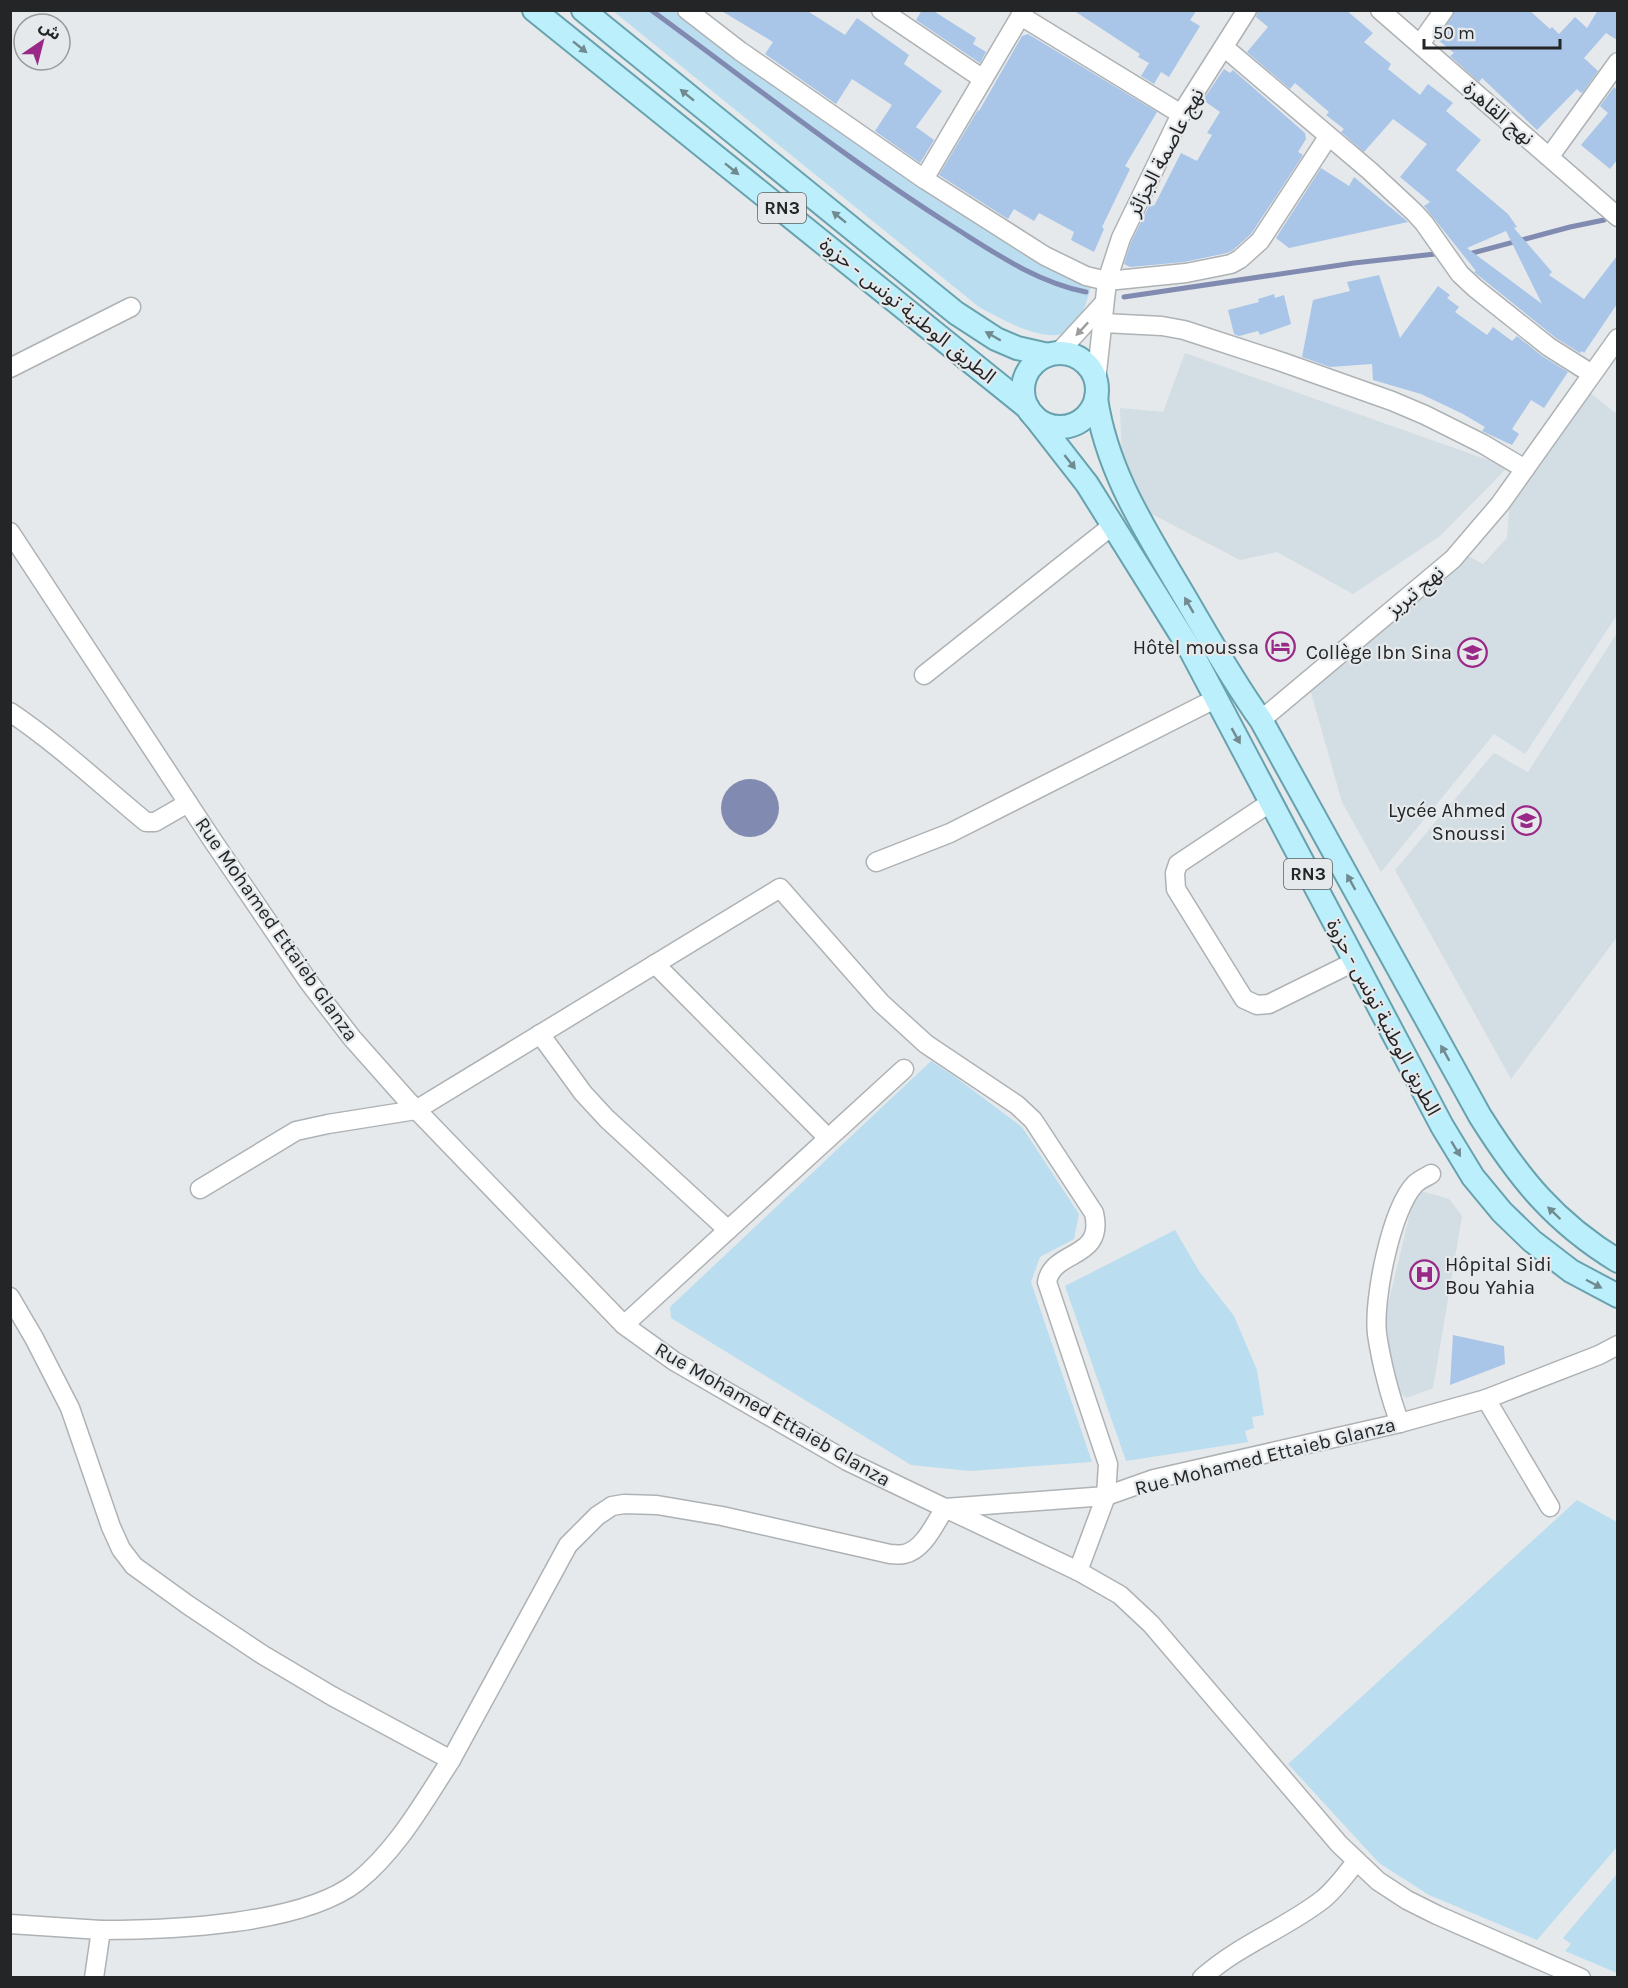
<svg xmlns="http://www.w3.org/2000/svg" width="1628" height="1988" viewBox="0 0 1628 1988" font-family="Karla,'Noto Sans Arabic',sans-serif">
  <rect width="100%" height="100%" fill="#e5e9eb"/>
  <g fill="#d2dde4">
    <polygon points="1185,353 1508,467 1440,536 1353,594 1277,552 1240,560 1144,510 1122,460 1120,408 1163,412"/>
    <polygon points="1590,393 1617,414 1617,615 1525,754 1494,734 1381,872 1342,802 1310,689 1468,556 1483,564 1507,538 1510,501"/>
    <polygon points="1617,633 1617,937 1511,1079 1395,870 1494,753 1528,772"/>
    <polygon points="1421,1191 1449,1199 1462,1216 1433,1388 1406,1398 1394,1388 1381,1334 1414,1197"/>
  </g>
  <g fill="#bbddf0">
    <path d="M613 11H674L772 81 1093 280C1088 296 1084 315 1073 327 1054 350 999 318 979 307Z"/>
    <polygon points="931,1061 954,1076 1022,1127 1079,1214 1074,1239 1040,1257 1031,1282 1092,1462 970,1471 911,1465 671,1318 670,1307"/>
    <polygon points="1175,1230 1199,1271 1234,1316 1257,1370 1264,1415 1252,1417 1254,1428 1245,1431 1248,1442 1126,1461 1065,1286"/>
    <polygon points="1577,1500 1617,1522 1617,1847 1537,1940 1429,1895 1379,1863 1288,1764"/>
    <polygon points="1617,1874 1617,1973 1565,1951 1571,1944 1563,1938"/>
  </g>
  <circle fill="#818ab0" cx="750" cy="808" r="29"/>
  <g fill="none" stroke-linecap="round" stroke-linejoin="round">
    <g stroke="#818ab0" stroke-width="5">
      <path d="M651 10C751 83 848 160 952 226 995 253 1036 282 1086 292"/>
      <polyline points="1469,254 1570,227 1604,220"/>
      <polyline points="1124,297 1354,263 1435,254"/>
    </g>
  </g>
  <g fill="#a9c5e8" fill-rule="evenodd">
    <polygon points="720,10 806,10 845,35 857,18 909,55 904,64 942,91 916,127 934,140 920,163 875,131 892,105 852,79 836,104 765,54 773,42"/>
    <polygon points="922,10 932,10 976,38 973,44 986,52 980,63 916,20"/>
    <polygon points="1073,10 1197,10 1190,20 1200,26 1169,77 1161,72 1154,84 1141,76 1149,63 1138,57 1140,54"/>
    <path d="M1258 10H1346L1373 33 1364 42 1391 64 1388 69 1420 95 1428 84 1453 103 1446 111 1481 140 1456 170 1508 214 1517 227 1514 228 1552 272 1549 275 1584 299 1617 256V304L1584 353 1582 351 1580 353 1556 338 1474 272 1476 271 1424 206 1430 202 1400 177 1427 144 1393 119 1364 152 1341 132 1344 129 1326 115 1329 112 1295 83 1290 89 1247 52 1268 27 1256 17ZM1506 231 1542 304 1467 248Z"/>
    <polygon points="1455,10 1529,10 1550,29 1552,27 1559,34 1575,17 1587,28 1598,10 1617,10 1617,40 1606,33 1584,58 1598,71 1583,92 1581,93 1577,89 1537,130 1482,78 1479,82 1450,56 1454,53 1437,39"/>
    <polygon points="1028,34 1157,112 1125,166 1130,169 1102,227 1104,229 1094,252 1071,240 1074,232 1039,213 1034,221 1014,209 1008,219 939,175 978,110 979,111 1022,36"/>
    <polygon points="1224,69 1230,73 1233,70 1305,133 1306,139 1298,152 1303,155 1251,234 1233,250 1227,253 1184,262 1130,267 1124,264 1131,242 1150,204 1154,206 1181,153 1197,161 1212,135 1207,133 1220,112 1203,100"/>
    <polygon points="1614,87 1617,90 1617,160 1610,169 1581,145 1608,113 1600,106"/>
    <polygon points="1321,168 1349,186 1354,177 1408,222 1289,248 1276,238"/>
    <polygon points="1379,275 1400,338 1438,286 1450,295 1447,298 1459,307 1455,312 1487,335 1493,327 1512,341 1517,336 1542,356 1568,372 1544,408 1531,400 1512,429 1519,434 1512,445 1482,431 1485,427 1463,414 1421,394 1373,380 1372,364 1330,367 1302,357 1313,300 1350,291 1347,282"/>
    <polygon points="1274,294 1275,298 1284,295 1291,324 1260,335 1258,331 1239,336 1234,334 1228,310 1259,302 1258,299"/>
    <polygon points="1453,1335 1504,1346 1505,1364 1450,1385"/>
  </g>
  <g fill="none" stroke-linecap="round" stroke-linejoin="round">
    <defs>
      <g id="minor">
        <polyline points="687,10 740,51 924,179 1045,256 1086,276 1107,281 1186,273 1231,264 1240,259 1260,241 1328,137"/>
        <polyline points="881,10 983,79"/>
        <polyline points="1380,10 1618,217"/>
        <polyline points="1021,16 1181,114"/>
        <polyline points="1420,44 1444,10"/>
        <polyline points="1225,48 1370,171 1414,212 1424,223 1460,274 1475,288 1549,347 1592,374"/>
        <polyline points="1550,156 1618,62"/>
        <polyline points="924,179 1024,10"/>
        <polyline points="1103,323 1162,326 1184,330 1282,362 1392,401 1425,415 1483,444 1525,469"/>
        <polyline points="1058,353 1104,303"/>
        <polyline points="10,368 131,307"/>
        <polyline points="1096,381 1107,281 1121,238 1181,114 1247,10"/>
        <polyline points="10,532 211,838 308,981 352,1038 407,1100 624,1325 674,1361 847,1461 945,1508 1106,1496 1154,1479 1400,1423 1486,1399 1599,1355 1618,1345"/>
        <polyline points="924,675 1113,525"/>
        <path d="M10 712C59 745 101 785 146 822H155L188 803"/>
        <polyline points="1261,720 1453,559 1500,504 1618,338"/>
        <polyline points="1271,802 1178,864 1175,873 1176,889 1244,999 1257,1005 1269,1004 1354,962"/>
        <polyline points="876,862 950,833 1215,699"/>
        <polyline points="655,964 828,1138"/>
        <polyline points="540,1034 583,1093 607,1119 728,1230"/>
        <path d="M200 1189 296 1131 328 1124 416 1110 780 888 881 1003 926 1044 1017 1105 1033 1120 1094 1213C1105 1260 1053 1249 1047 1282L1108 1464 1106 1496 1078 1571"/>
        <path d="M10 1297 34 1338 70 1408 111 1527 121 1549 134 1566 188 1605 263 1655 332 1696 451 1760 568 1545 597 1516 612 1506 624 1504 657 1505 722 1516 890 1554C894 1554 900 1555 904 1554 924 1550 935 1523 945 1508L1078 1571 1120 1595 1151 1624 1339 1844 1378 1881 1407 1900 1437 1915 1581 1978"/>
        <polyline points="624,1325 904,1069"/>
        <polyline points="1486,1399 1550,1507"/>
        <path d="M1400 1423C1390 1398 1381 1361 1377 1334 1373 1300 1391 1209 1415 1184 1419 1180 1426 1177 1431 1174"/>
        <polyline points="10,1924 101,1930"/>
        <path d="M94 1978 101 1930C170 1930 302 1925 357 1882 397 1850 423 1803 451 1760"/>
        <path d="M1202 1978C1240 1944 1283 1930 1322 1900 1335 1890 1346 1874 1356 1862"/>
      </g>
      <g id="major">
        <polyline points="534,10 1028,408"/>
        <polyline points="583,10 956,313 996,339 1017,348 1048,355"/>
        <circle cx="1060" cy="390" r="37"/>
        <path d="M1096 398C1107 474 1148 534 1186 599 1210 640 1233 681 1261 720L1480 1116C1519 1178 1554 1222 1618 1261"/>
        <polyline points="1034,416 1087,484 1190,649 1442,1126 1473,1177 1502,1212 1532,1241 1571,1271 1618,1296"/>
      </g>
    </defs>
    <use href="#minor" stroke="#aeb2b4" stroke-width="21"/>
    <use href="#major" stroke="#68a2af" stroke-width="26"/>
    <use href="#minor" stroke="#fff" stroke-width="18"/>
    <use href="#major" stroke="#bbeffb" stroke-width="22"/>
  </g>
  <defs><path id="oneway-solid" d="M-6-.8H1V-3.2L6.5 0L1 3.2V.8H-6Z" transform="scale(1.5)"/></defs>
  <g fill="#708a90">
    <use href="#oneway-solid" transform="translate(580 47) rotate(39)"/>
    <use href="#oneway-solid" transform="translate(687 95) rotate(-141)"/>
    <use href="#oneway-solid" transform="translate(732 169) rotate(39)"/>
    <use href="#oneway-solid" transform="translate(839 217) rotate(-141)"/>
    <use href="#oneway-solid" transform="translate(993 336) rotate(-150)"/>
    <use href="#oneway-solid" transform="translate(1070 462) rotate(52)"/>
    <use href="#oneway-solid" transform="translate(1189 605) rotate(-120)"/>
    <use href="#oneway-solid" transform="translate(1236 736) rotate(61)"/>
    <use href="#oneway-solid" transform="translate(1351 882) rotate(-119)"/>
    <use href="#oneway-solid" transform="translate(1445 1053) rotate(-119)"/>
    <use href="#oneway-solid" transform="translate(1456 1149) rotate(59)"/>
    <use href="#oneway-solid" transform="translate(1554 1213) rotate(-136)"/>
    <use href="#oneway-solid" transform="translate(1594 1284) rotate(28)"/>
  </g>
  <use fill="#9c9d9d" href="#oneway-solid" transform="translate(1082 329) rotate(133)"/>
  <defs>
    <symbol id="hotel-ring" viewBox="-11 -11 22 22"><circle r="9.5" fill="#e5e9eb" stroke="#992886" stroke-width="1.5"/><path d="M-6-4.5h1.5V1H6V5H4.5V3h-9V5H-6ZM-4 0a1.8 1.8 0 1 1 3.6 0ZM.5 0V-2.5h3Q6-2.5 6 0Z" fill="#992886"/></symbol>
    <symbol id="school-ring" viewBox="-11 -11 22 22"><circle r="9.5" fill="#e5e9eb" stroke="#992886" stroke-width="1.5"/><path d="M0-5L7-2L0 1L-7-2ZM-4 1L0 2.5L4 1V4Q0 6-4 4Z" fill="#992886"/></symbol>
    <symbol id="hospital-ring" viewBox="-11 -11 22 22"><circle r="9.5" fill="#e5e9eb" stroke="#992886" stroke-width="1.5"/><path d="M-5-5h3v3.5h4V-5h3V5h-3V1.5h-4V5h-3Z" fill="#992886"/></symbol>
  </defs>
  <g fill-rule="evenodd">
    <use href="#hotel-ring" x="1264" y="630" width="33" height="33"/>
    <use href="#school-ring" x="1456" y="636" width="33" height="33"/>
    <use href="#school-ring" x="1510" y="804" width="33" height="33"/>
    <use href="#hospital-ring" x="1408" y="1258" width="33" height="33"/>
  </g>
  <g text-anchor="middle" stroke-width="4.5" stroke-linejoin="round" paint-order="stroke">
    <g fill="#e5e9eb" stroke="#5e6061" stroke-width="1.5">
      <rect x="758" y="193" width="48" height="30" rx="4.5"/>
      <rect x="1284" y="859" width="48" height="30" rx="4.5"/>
    </g>
    <g font-size="18" font-weight="bold" fill="#242526">
      <text x="782" y="214">RN3</text>
      <text x="1308" y="880">RN3</text>
    </g>
    <g font-size="20" fill="#242526" stroke="#e5e9eb">
      <text transform="translate(1499 113) rotate(41)" y="7">نهج القاهرة</text>
      <text transform="translate(1165 152) rotate(-62)" y="7">نهج عاصمة الجزائر</text>
      <text transform="translate(908 310) rotate(39)" y="7">الطريق الوطنية تونس - حزوة</text>
      <text transform="translate(1415 591) rotate(-40)" y="7">نهج تبريز</text>
      <text transform="translate(277 929) rotate(55)" y="7">Rue Mohamed Ettaieb Glanza</text>
      <text transform="translate(1384 1017) rotate(62)" y="7">الطريق الوطنية تونس - حزوة</text>
      <text transform="translate(773 1414) rotate(30)" y="7">Rue Mohamed Ettaieb Glanza</text>
      <text transform="translate(1265 1456) rotate(-14)" y="7">Rue Mohamed Ettaieb Glanza</text>
    </g>
    <g font-size="20" fill="#242526" stroke="#e5e9eb" text-anchor="end">
      <text x="1259" y="654">Hôtel moussa</text>
      <text x="1452" y="659">Collège Ibn Sina</text>
      <text x="1506" y="817">Lycée Ahmed<tspan x="1506" dy="23">Snoussi</tspan></text>
      <text x="1445" y="1271" text-anchor="start">Hôpital Sidi<tspan x="1445" dy="23">Bou Yahia</tspan></text>
    </g>
  </g>
  <rect width="1628" height="1988" fill="none" stroke="#242526" stroke-width="24"/>
  <g transform="translate(42 42) rotate(35)"><circle r="28" fill="#e5e9eb" stroke="#989b9c" stroke-width="1.5"/>
  <path d="M0-4.5L10 22L0 15L-10 22Z" fill="#992886"/>
  <text y="-9" font-size="16" font-weight="bold" text-anchor="middle" fill="#242526">ش</text>
  </g>
  <path d="M1424 39v9h136v-9" fill="none" stroke="#242526" stroke-width="3"/>
  <text x="1433" y="39" font-size="18" fill="#242526" stroke="#e5e9eb" stroke-width="4.5" paint-order="stroke">50 m</text>
</svg>
